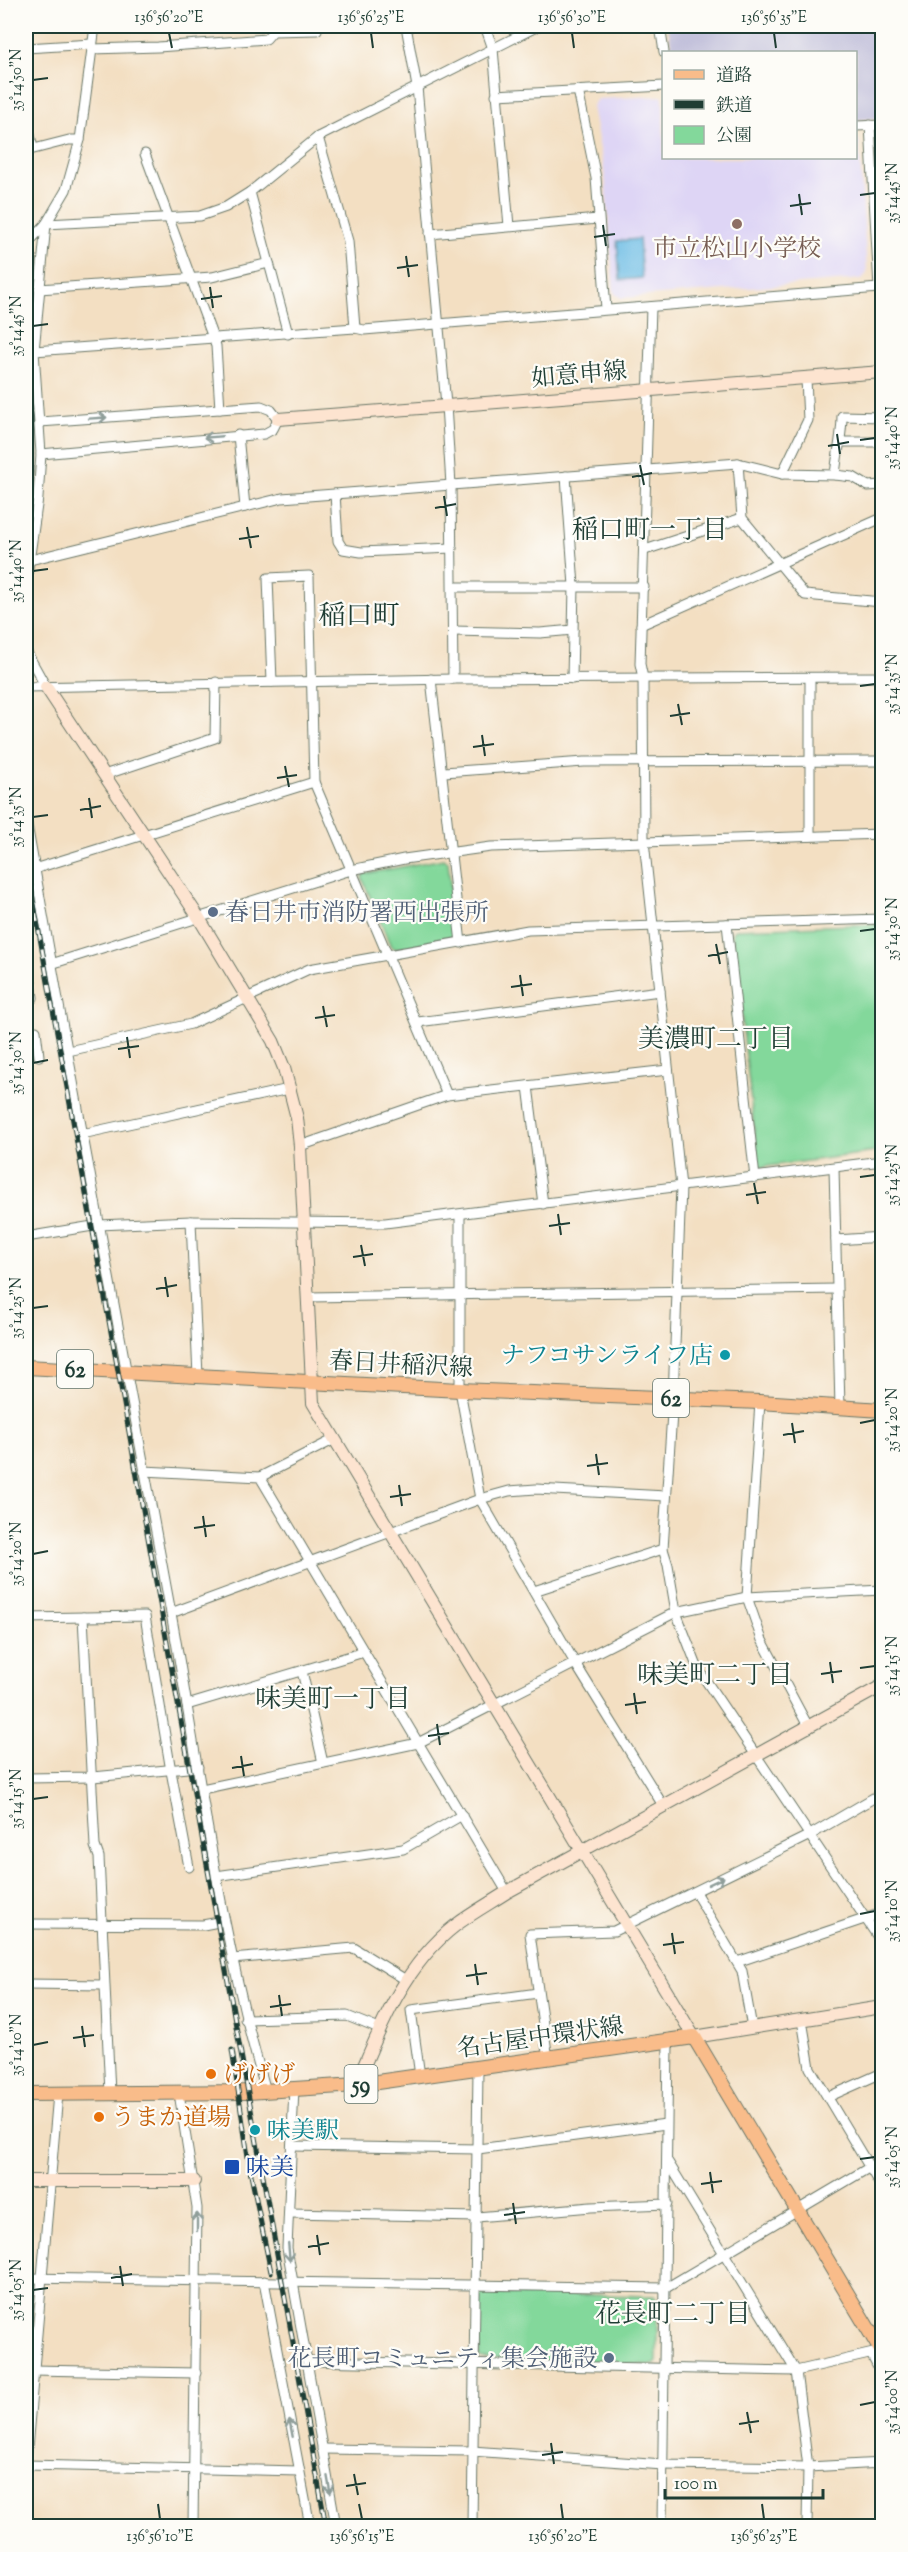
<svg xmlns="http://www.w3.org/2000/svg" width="908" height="2552" viewBox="0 0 908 2552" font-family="'Sorts Mill Goudy','Noto Serif JP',serif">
  <rect width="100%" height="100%" fill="#fdfcf7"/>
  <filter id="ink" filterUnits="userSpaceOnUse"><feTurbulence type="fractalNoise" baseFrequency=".0167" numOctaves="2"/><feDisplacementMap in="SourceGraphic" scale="12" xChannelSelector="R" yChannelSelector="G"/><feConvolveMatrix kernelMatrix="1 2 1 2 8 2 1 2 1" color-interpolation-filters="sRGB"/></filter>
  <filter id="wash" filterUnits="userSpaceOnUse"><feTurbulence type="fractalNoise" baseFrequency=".008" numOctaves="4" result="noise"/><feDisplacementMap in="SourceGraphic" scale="24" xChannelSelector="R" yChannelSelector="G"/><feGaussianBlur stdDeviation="1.35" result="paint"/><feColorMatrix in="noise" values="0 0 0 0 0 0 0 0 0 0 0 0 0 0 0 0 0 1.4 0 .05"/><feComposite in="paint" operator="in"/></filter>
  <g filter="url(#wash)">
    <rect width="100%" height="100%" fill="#f3dfc2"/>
    <polygon fill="#ded5f5" points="663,96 664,158 856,158 856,137 859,141 867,273 862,279 621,298 614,293 605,176 592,106 597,99"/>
    <polygon fill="#c3c1db" points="668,26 882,26 882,118 856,120 856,52 672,52"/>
    <g fill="#83d89b" stroke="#518a68" stroke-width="1.5">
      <polygon points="443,859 448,861 455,935 452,939 396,949 391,947 362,878 364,874"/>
      <polygon points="882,924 882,1151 762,1167 758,1164 732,933 735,929"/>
      <polygon points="483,2293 654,2296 657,2300 657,2362 654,2365 482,2359 479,2357 480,2296"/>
    </g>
    <polygon fill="#69bbe5" stroke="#447c8c" stroke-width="1.5" points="639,239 642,278 620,280 617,241"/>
  </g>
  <g filter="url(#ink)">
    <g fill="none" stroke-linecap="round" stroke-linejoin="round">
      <defs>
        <g id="street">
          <polyline points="406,26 417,87 446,405 451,485 453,679"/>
          <polyline points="485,26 493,49 509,226"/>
          <polyline points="660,26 664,52"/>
          <polyline points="26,48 92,44"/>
          <polyline points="92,49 158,47 266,39 273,31 317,30"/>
          <polyline points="578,90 596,178 606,309"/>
          <polyline points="496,95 664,86"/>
          <polyline points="26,118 33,148"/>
          <polyline points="856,126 882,125"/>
          <polyline points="318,137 348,241 355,328"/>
          <polyline points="26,151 69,140 80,140"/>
          <polyline points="145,154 216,346 220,409"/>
          <polyline points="250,192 288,334"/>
          <polyline points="430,234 598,219"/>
          <polyline points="26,245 46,224 200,216 226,207 250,192 318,137 538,26"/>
          <polyline points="39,289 212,277 269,263"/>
          <polyline points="651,307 640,664 643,678 644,841 681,1187 673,1398 663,1549 668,1565 676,1612 698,1669 882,1943"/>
          <polyline points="34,351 355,328 364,330 879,288 870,125"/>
          <polyline points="40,422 261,406 271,410 278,419 273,429 264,434 41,454"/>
          <polyline points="238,435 245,507"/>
          <polyline points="842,442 882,442"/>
          <polyline points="738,463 742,518 805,595 882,602"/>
          <polyline points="782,474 808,420 806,379"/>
          <path d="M835 475C837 454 842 436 842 416L882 417"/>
          <polyline points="566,476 574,586 572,679"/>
          <polyline points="335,494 338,541 343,549 361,552 452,548"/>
          <polyline points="645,550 742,518"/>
          <polyline points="30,560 282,498 738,463 782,474 835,475 853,477 868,486 882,485"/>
          <polyline points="26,583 38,498 41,454 34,351 46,224 66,190 80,140 95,26"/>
          <polyline points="453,587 644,587"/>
          <polyline points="641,625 882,518"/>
          <polyline points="453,631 540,633 573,630"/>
          <polyline points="26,651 46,687"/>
          <polyline points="431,679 461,943"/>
          <polyline points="272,682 268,578 309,576 314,782 447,1095"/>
          <polyline points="26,687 453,679 882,677"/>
          <polyline points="444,772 584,762 882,761"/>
          <polyline points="104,775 215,738 216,682"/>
          <path d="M26 819C72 1084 122 1348 171 1613 200 1773 220 1935 266 2091"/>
          <polyline points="881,834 882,846"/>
          <polyline points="810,836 810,678"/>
          <polyline points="34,869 314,782"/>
          <polyline points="727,924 755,1178"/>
          <polyline points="51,964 351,870 404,859 491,847 882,834"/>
          <polyline points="26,977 30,976 33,998"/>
          <polyline points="418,1022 660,991"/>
          <polyline points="36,1031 39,1056"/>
          <polyline points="68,1051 191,1024 309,969 528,930 882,919"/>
          <polyline points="528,1086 543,1204"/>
          <polyline points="82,1134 289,1089"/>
          <polyline points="300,1146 447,1095 668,1070"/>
          <polyline points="834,1168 840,1408"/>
          <polyline points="460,1215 460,1390 480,1499 575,1663 664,1807"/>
          <polyline points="191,1221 198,1376"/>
          <polyline points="26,1237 99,1225 191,1221 385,1223 882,1161"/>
          <polyline points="836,1240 882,1237"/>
          <polyline points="309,1297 836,1289"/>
          <polyline points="760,1402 747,1597 762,1640 809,1728"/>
          <polyline points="144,1471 260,1477 507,1892"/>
          <polyline points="260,1477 333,1440"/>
          <polyline points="534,1591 663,1549"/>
          <polyline points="171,1613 480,1499 509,1491 536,1489 666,1496"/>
          <polyline points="83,1617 95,1846 99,1857 110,2093"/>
          <polyline points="26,1618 145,1616 171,1771 189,1867"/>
          <polyline points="302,1671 323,1763"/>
          <polyline points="187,1705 364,1652"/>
          <polyline points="26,1778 93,1777 198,1767"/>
          <polyline points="202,1789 418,1743 676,1612 747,1597 882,1590"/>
          <polyline points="216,1876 403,1849 462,1815"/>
          <polyline points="695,1892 742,1971 752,2028"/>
          <polyline points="26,1924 203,1925 224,1921"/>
          <polyline points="232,1959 354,1948 406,1980"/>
          <polyline points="737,1962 882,1913"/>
          <polyline points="26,1984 104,1985"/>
          <polyline points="245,2019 347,2016 379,2029"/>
          <polyline points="802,2020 810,2068 882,2188"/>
          <polyline points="548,2059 530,1934 614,1931 810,1835 882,1793"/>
          <polyline points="420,2076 411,2010 538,1993"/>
          <polyline points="294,2088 287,2248 336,2526"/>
          <polyline points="179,2093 197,2208 193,2526"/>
          <polyline points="828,2097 882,2073"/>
          <polyline points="293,2146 478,2149 666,2124"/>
          <polyline points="668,2162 796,2371 808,2467 807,2526"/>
          <polyline points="290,2213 477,2217 591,2207 667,2204"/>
          <polyline points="26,2278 666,2288 882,2160"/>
          <polyline points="264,2281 310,2526"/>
          <polyline points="871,2354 882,2375"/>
          <polyline points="307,2361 796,2371 882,2351"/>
          <polyline points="32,2370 196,2373"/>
          <polyline points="322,2449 472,2451 663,2465 808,2467 882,2463"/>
          <polyline points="26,2460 58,2094"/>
          <polyline points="26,2465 299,2471"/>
          <polyline points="472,2526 478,2069"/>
          <polyline points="662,2526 668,2042"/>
        </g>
        <g id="secondary">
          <polyline points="278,419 882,372"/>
          <polyline points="46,687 199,918 273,1041 284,1068 297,1118 300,1146 313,1403 694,2037 882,2007"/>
          <path d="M356 2085C380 2027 405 1964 456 1925 472 1913 490 1903 507 1892L882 1686"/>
          <polyline points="26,2181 194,2181"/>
        </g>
        <g id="primary">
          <polyline points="26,1367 460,1390 760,1402 882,1410"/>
          <polyline points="26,2094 248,2092 356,2085 694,2037 882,2352"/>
        </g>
      </defs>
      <use href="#street" stroke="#697666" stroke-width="11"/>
      <use href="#secondary" stroke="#697666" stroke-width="14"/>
      <use href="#primary" stroke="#697666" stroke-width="16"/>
      <use href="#street" stroke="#fff" stroke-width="9"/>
      <use href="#secondary" stroke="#fde4d0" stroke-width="12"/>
      <use href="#primary" stroke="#f9bc8a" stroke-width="14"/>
      <defs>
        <g id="rail">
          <path d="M26 372C34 423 33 472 26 523"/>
          <polyline points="26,860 326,2526"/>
          <polyline points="232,2050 250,2170 271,2272"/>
        </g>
      </defs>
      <use href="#rail" stroke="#1f3d34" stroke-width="5"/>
      <use href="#rail" stroke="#fdfcf7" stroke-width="3" stroke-dasharray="9" stroke-linecap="butt"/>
    </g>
    <defs><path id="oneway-shaft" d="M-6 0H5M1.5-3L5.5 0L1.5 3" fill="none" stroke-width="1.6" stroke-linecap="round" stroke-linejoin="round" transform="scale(1.5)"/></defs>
    <g stroke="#8f9e9a">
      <use href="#oneway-shaft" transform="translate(98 418) rotate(-4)"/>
      <use href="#oneway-shaft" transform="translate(213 437) rotate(175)"/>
      <use href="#oneway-shaft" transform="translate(716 1881) rotate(-26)"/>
      <use href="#oneway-shaft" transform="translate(197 2222) rotate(-90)"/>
      <use href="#oneway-shaft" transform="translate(289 2252) rotate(85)"/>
      <use href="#oneway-shaft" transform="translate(291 2428) rotate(-101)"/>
      <use href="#oneway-shaft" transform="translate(329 2485) rotate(80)"/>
    </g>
  </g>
  <path fill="none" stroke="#1f3d34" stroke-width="2" d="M169 33 172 48M371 33 373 48M572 33 574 48M774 33 776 48M33 80 48 78M799 194 802 215M860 195 875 193M790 206 811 203M603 225 606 246M594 237 615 234M406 256 409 277M397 268 418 265M210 287 213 308M201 299 222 296M33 326 48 324M837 434 840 454M860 440 875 438M828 446 849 442M640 465 644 485M632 477 652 473M444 496 447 516M435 508 456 504M247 527 251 548M239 539 259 536M33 571 48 569M860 686 875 684M678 704 682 725M670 716 690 713M482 735 485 756M473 747 494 744M285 766 289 787M277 778 297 775M89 798 92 818M80 810 101 806M33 817 48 815M860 931 875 929M716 944 720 964M708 956 728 952M520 975 523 996M511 987 532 984M323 1006 327 1027M315 1018 335 1015M127 1037 130 1058M118 1049 139 1046M33 1063 48 1060M860 1177 875 1175M754 1183 758 1204M746 1195 766 1192M558 1214 561 1235M549 1226 570 1223M361 1245 365 1266M353 1257 373 1254M165 1277 168 1297M156 1289 177 1285M33 1308 48 1306M792 1423 795 1443M860 1423 875 1420M783 1435 804 1431M596 1454 599 1475M587 1466 608 1463M399 1485 402 1506M390 1497 411 1494M203 1516 206 1537M194 1528 215 1525M33 1554 48 1551M830 1662 833 1683M860 1668 875 1666M821 1674 842 1671M634 1693 637 1714M625 1705 646 1702M437 1724 440 1745M428 1736 449 1733M241 1756 244 1776M232 1768 253 1764M33 1799 48 1797M860 1914 875 1911M672 1933 675 1954M663 1945 684 1942M475 1964 478 1985M466 1976 487 1973M279 1995 282 2016M270 2007 291 2004M82 2026 85 2047M73 2038 94 2035M33 2045 48 2042M860 2159 875 2157M710 2172 713 2193M701 2184 722 2181M513 2203 516 2224M504 2215 525 2212M317 2235 320 2255M308 2247 329 2243M120 2266 123 2286M111 2278 132 2274M33 2290 48 2288M860 2405 875 2402M747 2412 751 2433M739 2424 759 2421M551 2443 554 2464M542 2455 563 2452M354 2474 358 2495M346 2486 366 2483M158 2504 160 2519M359 2504 362 2519M561 2504 563 2519M762 2504 764 2519"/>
  <circle fill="#8d6e63" stroke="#fdfcf7" stroke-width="2" cx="737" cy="224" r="6"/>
  <g fill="#5c6f8a" stroke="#fdfcf7" stroke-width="2">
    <circle cx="213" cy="912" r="6"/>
    <circle cx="609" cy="2358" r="6"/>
  </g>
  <g fill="#0f9aa8" stroke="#fdfcf7" stroke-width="2">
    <circle cx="725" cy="1355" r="6"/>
    <circle cx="255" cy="2130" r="6"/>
  </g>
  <g fill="#e8710a" stroke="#fdfcf7" stroke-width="2">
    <circle cx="211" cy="2074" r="6"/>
    <circle cx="99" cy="2117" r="6"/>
  </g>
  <rect fill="#1a4fb4" stroke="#fdfcf7" stroke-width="2" x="224" y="2159" width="16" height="16" rx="3"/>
  <g text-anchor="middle" stroke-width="4.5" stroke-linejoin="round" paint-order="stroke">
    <g fill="#fdfcf7" stroke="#62766e" stroke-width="1.5">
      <rect x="57" y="1350" width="36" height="38" rx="4.5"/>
      <rect x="653" y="1379" width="36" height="38" rx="4.5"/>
      <rect x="344.5" y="2065" width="33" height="38" rx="4.5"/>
    </g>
    <g font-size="22" font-weight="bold" fill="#1f3d34">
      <text x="75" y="1377">62</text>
      <text x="671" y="1406">62</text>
      <text x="361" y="2092">59</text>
    </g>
    <g font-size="24" fill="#785e54" stroke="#fdfcf7">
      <text x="737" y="256">市立松山小学校</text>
    </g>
    <g font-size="24" fill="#1f3d34" stroke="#fdfcf7">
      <text transform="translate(579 374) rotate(-5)" y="8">如意申線</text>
      <text transform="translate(401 1364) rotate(3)" y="8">春日井稲沢線</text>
      <text transform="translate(540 2037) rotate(-8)" y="8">名古屋中環状線</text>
    </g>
    <g font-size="24" fill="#4e5e75" stroke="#fdfcf7" text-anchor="start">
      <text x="225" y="920">春日井市消防署西出張所</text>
      <text x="597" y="2366" text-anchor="end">花長町コミュニティ集会施設</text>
    </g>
    <g font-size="24" fill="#0d838f" stroke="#fdfcf7" text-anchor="end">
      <text x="713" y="1363">ナフコサンライフ店</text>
      <text x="267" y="2138" text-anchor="start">味美駅</text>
    </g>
    <g font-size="24" fill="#c56008" stroke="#fdfcf7" text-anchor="start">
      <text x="223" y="2082">げげげ</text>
      <text x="111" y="2125">うまか道場</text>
    </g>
    <g font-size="24" fill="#164399" stroke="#fdfcf7" text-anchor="start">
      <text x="246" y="2175">味美</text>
    </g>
    <g font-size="26" fill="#1f3d34" stroke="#fdfcf7">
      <text x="650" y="538">稲口町一丁目</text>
      <text x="716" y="1047">美濃町二丁目</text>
      <text x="715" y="1683">味美町二丁目</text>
      <text x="333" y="1707">味美町一丁目</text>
      <text x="673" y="2322">花長町二丁目</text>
    </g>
    <g font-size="27" fill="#1f3d34" stroke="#fdfcf7">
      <text x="359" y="624">稲口町</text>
    </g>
  </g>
  <rect width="908" height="2552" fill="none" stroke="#fdfcf7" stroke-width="66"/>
  <rect x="662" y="51" width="195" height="108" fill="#fdfcf7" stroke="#a4b0a9" stroke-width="1.5"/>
  <rect x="674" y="70" width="30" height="9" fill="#f9bc8a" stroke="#a4b0a9" stroke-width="1.5"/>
  <text x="716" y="81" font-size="18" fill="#1f3d34">道路</text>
  <rect x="674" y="100" width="30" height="9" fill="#1f3d34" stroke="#a4b0a9" stroke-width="1.5"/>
  <text x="716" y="111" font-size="18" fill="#1f3d34">鉄道</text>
  <rect x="674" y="126" width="30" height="18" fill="#83d89b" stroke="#a4b0a9" stroke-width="1.5"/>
  <text x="716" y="141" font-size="18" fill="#1f3d34">公園</text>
  <path d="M665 2489v9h158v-9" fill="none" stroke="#1f3d34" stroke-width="3"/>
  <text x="674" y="2489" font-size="18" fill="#1f3d34" stroke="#fdfcf7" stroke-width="4.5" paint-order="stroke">100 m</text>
  <rect x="33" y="33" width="842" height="2486" fill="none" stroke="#1f3d34" stroke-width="2"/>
  <g font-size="15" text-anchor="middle" fill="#1f3d34">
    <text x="169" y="22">136°56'20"E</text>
    <text x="371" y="22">136°56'25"E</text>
    <text x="572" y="22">136°56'30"E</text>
    <text x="774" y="22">136°56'35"E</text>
    <text transform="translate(16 80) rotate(-90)" y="5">35°14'50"N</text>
    <text transform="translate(892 193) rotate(-90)" y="5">35°14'45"N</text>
    <text transform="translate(16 326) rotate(-90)" y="5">35°14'45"N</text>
    <text transform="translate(892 438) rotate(-90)" y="5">35°14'40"N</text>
    <text transform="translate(16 571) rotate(-90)" y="5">35°14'40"N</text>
    <text transform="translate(892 684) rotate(-90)" y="5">35°14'35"N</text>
    <text transform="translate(16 817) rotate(-90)" y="5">35°14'35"N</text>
    <text transform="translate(892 929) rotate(-90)" y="5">35°14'30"N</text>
    <text transform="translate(16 1063) rotate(-90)" y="5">35°14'30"N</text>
    <text transform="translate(892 1175) rotate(-90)" y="5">35°14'25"N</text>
    <text transform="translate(16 1308) rotate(-90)" y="5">35°14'25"N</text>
    <text transform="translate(892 1420) rotate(-90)" y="5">35°14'20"N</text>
    <text transform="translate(16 1554) rotate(-90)" y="5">35°14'20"N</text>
    <text transform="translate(892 1666) rotate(-90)" y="5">35°14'15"N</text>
    <text transform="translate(16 1799) rotate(-90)" y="5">35°14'15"N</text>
    <text transform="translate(892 1911) rotate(-90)" y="5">35°14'10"N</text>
    <text transform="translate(16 2045) rotate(-90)" y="5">35°14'10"N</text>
    <text transform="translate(892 2157) rotate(-90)" y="5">35°14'05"N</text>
    <text transform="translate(16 2290) rotate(-90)" y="5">35°14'05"N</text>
    <text transform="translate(892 2402) rotate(-90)" y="5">35°14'00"N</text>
    <text x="160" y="2541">136°56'10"E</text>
    <text x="362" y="2541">136°56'15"E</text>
    <text x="563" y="2541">136°56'20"E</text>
    <text x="764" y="2541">136°56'25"E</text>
  </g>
</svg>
